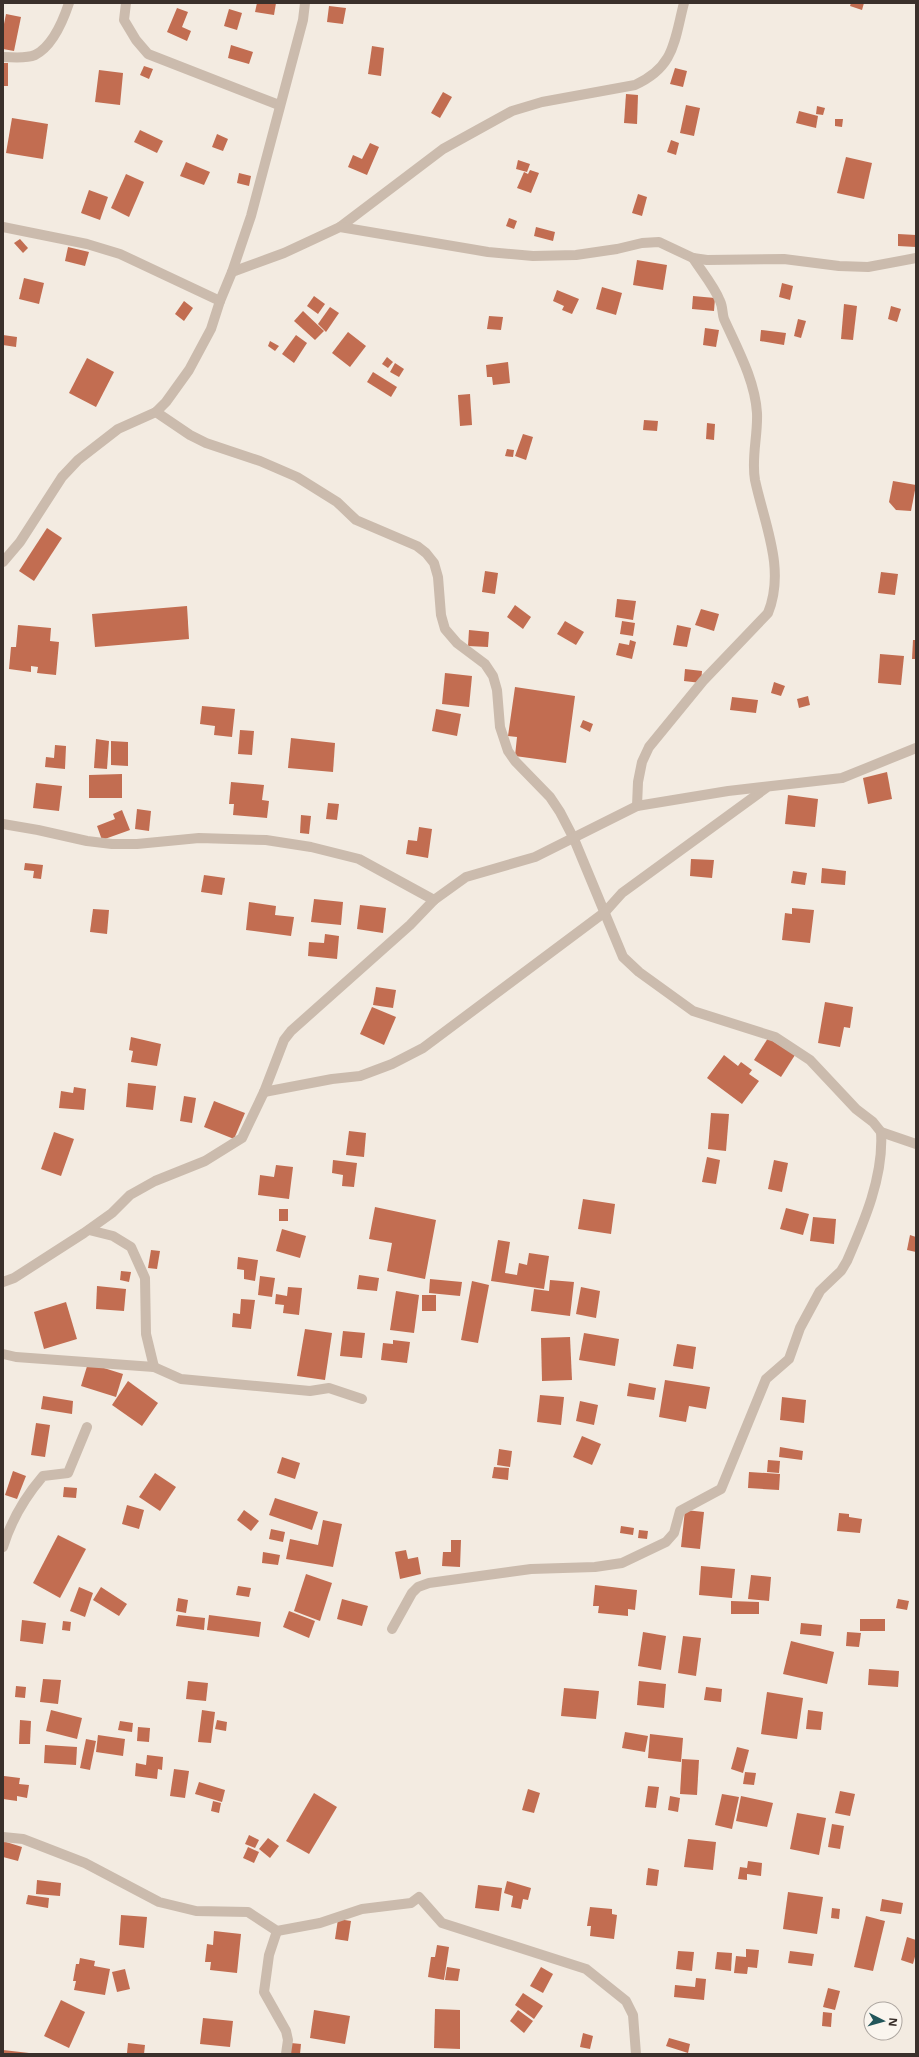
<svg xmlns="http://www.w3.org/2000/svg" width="919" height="2057" viewBox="0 0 919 2057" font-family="'Noto Sans',sans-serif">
  <rect width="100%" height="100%" fill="#f3ebe1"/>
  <g fill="#c26d51">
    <polygon points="257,3 276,3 274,15 255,12"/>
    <polygon points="851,3 864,3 862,10 850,6"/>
    <polygon points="329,6 346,8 343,24 327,22"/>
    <polygon points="177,8 188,12 182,27 191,31 187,41 167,32"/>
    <polygon points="229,9 242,13 237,30 224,26"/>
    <polygon points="6,14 21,17 14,51 3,49 3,29"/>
    <polygon points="231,45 253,52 249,64 228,58"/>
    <polygon points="372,46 384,48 381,76 368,74"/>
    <rect x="3" y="63" width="5" height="23"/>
    <polygon points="144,66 153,69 149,79 140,75"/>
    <polygon points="675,68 687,71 683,87 670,84"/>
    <polygon points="99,70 123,73 120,105 95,102"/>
    <polygon points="443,92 452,97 440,118 431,113"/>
    <polygon points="626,94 638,95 637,124 624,123"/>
    <polygon points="686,105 700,108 694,136 680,133"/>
    <polygon points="817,106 825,108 823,115 816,114"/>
    <polygon points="799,111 818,116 816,128 796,123"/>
    <polygon points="12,118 48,124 43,159 6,153"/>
    <polygon points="835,119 843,119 842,127 835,126"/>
    <polygon points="140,130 163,141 157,153 134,142"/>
    <polygon points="217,134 228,139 223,151 212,147"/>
    <polygon points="671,140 679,143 676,155 667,152"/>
    <polygon points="370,143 379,147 367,175 348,167 353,155 362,159"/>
    <polygon points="846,157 872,163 864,199 837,193"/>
    <polygon points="518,160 530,164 527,172 516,169"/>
    <polygon points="186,162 210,172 204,185 180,176"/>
    <polygon points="530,170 539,173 531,193 517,188 524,172 528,174"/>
    <polygon points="239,173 251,176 249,186 237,183"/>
    <polygon points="126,174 144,182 129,217 111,208"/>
    <polygon points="89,190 108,197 100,220 81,213"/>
    <polygon points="638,194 647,197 642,216 632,213"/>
    <polygon points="509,218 517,221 514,229 506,226"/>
    <polygon points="536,227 555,232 553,241 534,236"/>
    <polygon points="898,234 916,235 916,247 898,246"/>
    <polygon points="20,239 28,248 23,253 14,243"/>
    <polygon points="68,247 89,252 85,266 65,261"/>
    <polygon points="637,260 667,265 663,290 633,285"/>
    <polygon points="24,278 44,283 39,304 19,299"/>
    <polygon points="782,283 793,286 790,300 779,297"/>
    <polygon points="602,287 622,293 616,315 596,309"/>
    <polygon points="557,290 579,299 572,314 562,310 564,306 553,301"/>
    <polygon points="314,296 325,304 318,314 307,306"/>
    <polygon points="693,296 715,298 714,311 692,309"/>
    <polygon points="184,301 193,308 184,321 175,314"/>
    <polygon points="844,304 857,306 853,340 841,339"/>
    <polygon points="891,306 901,309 897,322 888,319"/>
    <polygon points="330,307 339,313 326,332 318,324"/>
    <polygon points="303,311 324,331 315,340 294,321"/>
    <polygon points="489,316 503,317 501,330 487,329"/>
    <polygon points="798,319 806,321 801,338 794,336"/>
    <polygon points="705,328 719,330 716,347 703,345"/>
    <polygon points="761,330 786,333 784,345 760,341"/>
    <polygon points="348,332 366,346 350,367 332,353"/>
    <polygon points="3,335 17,337 16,347 3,345"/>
    <polygon points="296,335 307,343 294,363 282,354"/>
    <polygon points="270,341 279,346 275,351 268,346"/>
    <polygon points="387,357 393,362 388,368 382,364"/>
    <polygon points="87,358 114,372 96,407 69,393"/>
    <polygon points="508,362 510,383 493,385 492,377 487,377 486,365"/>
    <polygon points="395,363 404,369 399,377 390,372"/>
    <polygon points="373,372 397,387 391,397 367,382"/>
    <polygon points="470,394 472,425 460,426 458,395"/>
    <polygon points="644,420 658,421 657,431 643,430"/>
    <polygon points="707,423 715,424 714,440 706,439"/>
    <polygon points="523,434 533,437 526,460 515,456"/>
    <polygon points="507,449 514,450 513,457 505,456"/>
    <polygon points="893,481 916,485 911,511 896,510 889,502"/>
    <polygon points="47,528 62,538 34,581 19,571"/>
    <polygon points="485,571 498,573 495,594 482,592"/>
    <polygon points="881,572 898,574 895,595 878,593"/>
    <polygon points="617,599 636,601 633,620 615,617"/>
    <polygon points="515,605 531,617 523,629 507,617"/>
    <polygon points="187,606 189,639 95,647 92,614"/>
    <polygon points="701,609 719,614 714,631 695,625"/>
    <polygon points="565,621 584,632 576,645 557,634"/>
    <polygon points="622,621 635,623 633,636 620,634"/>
    <polygon points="18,625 51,628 50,641 59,642 56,675 37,673 38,667 31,666 31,672 9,669 11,647 16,647"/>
    <polygon points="677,625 691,628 687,647 673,645"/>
    <polygon points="469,630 489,632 488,647 468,646"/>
    <polygon points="630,640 636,642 632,659 616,655 619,643 629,645"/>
    <polygon points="913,640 916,640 916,659 912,659"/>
    <polygon points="880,654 904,656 901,685 878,683"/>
    <polygon points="685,669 702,671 701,683 684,681"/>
    <polygon points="445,673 472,676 469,707 442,704"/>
    <polygon points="774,682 785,686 781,696 771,693"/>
    <polygon points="515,687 575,696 566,763 515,756 517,737 508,736"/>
    <polygon points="808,696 810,705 799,708 797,699"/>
    <polygon points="732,697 758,700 756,713 730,710"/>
    <polygon points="202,706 235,709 232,737 214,735 215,726 200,724"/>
    <polygon points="436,709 461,714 457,736 432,731"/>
    <polygon points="583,720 593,724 590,732 580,727"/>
    <polygon points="240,730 254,731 252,755 238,754"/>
    <polygon points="291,738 335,743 333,772 288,768"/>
    <polygon points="96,739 109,741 107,769 94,768"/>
    <polygon points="111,741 128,742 128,766 111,765"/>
    <polygon points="55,745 66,746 65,769 45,767 46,757 54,758"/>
    <polygon points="887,772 892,799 868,804 863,778"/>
    <polygon points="122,774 122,798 89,798 89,775"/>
    <polygon points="231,782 264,785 262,800 269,801 267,818 233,815 234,804 229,804"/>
    <polygon points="36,783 62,786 59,811 33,808"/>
    <polygon points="788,795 818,799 815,827 785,824"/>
    <polygon points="328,803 339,804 337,820 326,819"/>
    <polygon points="137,809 151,811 149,831 135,829"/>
    <polygon points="122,810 130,830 102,840 97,826 115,819 113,814"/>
    <polygon points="301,815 311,816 309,834 300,833"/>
    <polygon points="419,827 432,829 428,858 406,854 408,840 417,841"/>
    <polygon points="691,859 714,860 712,878 690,876"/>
    <polygon points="25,863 43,865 41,879 33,878 34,871 24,870"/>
    <polygon points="822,868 846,871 845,885 821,883"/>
    <polygon points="793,871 807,873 805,885 791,883"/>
    <polygon points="204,875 225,878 222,895 201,892"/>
    <polygon points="314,899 343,902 341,925 311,922"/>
    <polygon points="249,902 276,906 275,915 294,917 291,936 246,930"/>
    <polygon points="360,905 386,908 383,933 357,929"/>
    <polygon points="792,908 814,910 810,943 782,940 785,913 792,914"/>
    <polygon points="93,909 109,910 107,934 90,932"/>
    <polygon points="325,934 339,936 337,959 308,956 309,942 324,943"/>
    <polygon points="376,987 396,990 393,1008 373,1005"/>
    <polygon points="825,1002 853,1007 850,1028 844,1027 840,1047 818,1043"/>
    <polygon points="372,1007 396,1017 384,1045 360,1034"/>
    <polygon points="131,1037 161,1044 157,1066 131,1062 133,1051 129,1050"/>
    <polygon points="768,1038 795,1055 781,1077 754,1060"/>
    <polygon points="724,1055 738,1066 741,1062 752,1070 749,1074 759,1081 742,1104 707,1078"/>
    <polygon points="128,1083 156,1086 153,1110 126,1107"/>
    <polygon points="74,1087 86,1089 84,1110 59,1108 61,1091 73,1093"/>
    <polygon points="184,1096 196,1098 192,1123 180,1121"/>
    <polygon points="214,1101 245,1113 234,1139 204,1127"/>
    <polygon points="711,1113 729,1114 726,1151 708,1149"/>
    <polygon points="349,1131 366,1133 364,1157 346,1155"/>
    <polygon points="54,1132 74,1139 61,1176 41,1169"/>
    <polygon points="707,1157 720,1160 716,1184 702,1182"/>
    <polygon points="333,1160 357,1163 354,1187 342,1186 343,1175 332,1173"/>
    <polygon points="774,1160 788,1163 782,1192 768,1189"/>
    <polygon points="276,1165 293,1167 289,1199 258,1195 260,1175 274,1177"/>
    <polygon points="583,1199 615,1204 611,1234 578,1229"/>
    <polygon points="375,1207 436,1220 425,1279 387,1271 392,1243 369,1239"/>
    <polygon points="786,1208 809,1214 803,1235 780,1229"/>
    <rect x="279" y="1209" width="9" height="12"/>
    <polygon points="813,1217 836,1219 834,1244 810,1241"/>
    <polygon points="282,1229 306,1236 300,1258 276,1251"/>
    <polygon points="910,1235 916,1237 916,1252 907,1250"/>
    <polygon points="498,1240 510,1242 505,1273 517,1275 519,1263 527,1265 529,1253 549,1256 544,1289 491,1281"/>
    <polygon points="151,1250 160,1251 157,1269 148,1268"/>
    <polygon points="238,1257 258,1260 255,1281 244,1279 244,1270 237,1269"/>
    <polygon points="121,1271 131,1272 129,1282 120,1280"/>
    <polygon points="359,1275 379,1278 377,1291 357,1289"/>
    <polygon points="260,1276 275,1278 272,1297 258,1295"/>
    <polygon points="430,1279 462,1282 460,1296 429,1293"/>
    <polygon points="550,1280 574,1282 570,1316 531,1311 534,1289 549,1291"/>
    <polygon points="472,1281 489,1285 478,1343 461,1340"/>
    <polygon points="97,1286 126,1289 124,1311 96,1309"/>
    <polygon points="288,1287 302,1288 299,1315 283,1313 284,1305 275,1304 276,1294 287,1296"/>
    <polygon points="581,1287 600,1291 596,1318 576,1314"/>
    <polygon points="396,1291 419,1295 414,1333 390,1330"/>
    <rect x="422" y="1295" width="14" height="16"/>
    <polygon points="241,1299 255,1300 251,1329 232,1327 233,1313 240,1314"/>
    <polygon points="66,1302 77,1339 44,1349 34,1312"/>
    <polygon points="305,1329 332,1333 325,1380 297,1376"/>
    <polygon points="343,1331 365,1333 362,1358 340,1356"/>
    <polygon points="584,1333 619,1339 615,1366 579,1360"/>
    <polygon points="570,1337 572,1380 542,1381 541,1338"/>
    <polygon points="393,1340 410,1342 407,1363 381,1360 383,1343 393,1344"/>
    <polygon points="677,1344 696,1347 693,1369 673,1366"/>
    <polygon points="88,1363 123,1374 116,1397 81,1386"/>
    <polygon points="665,1380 710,1387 706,1409 689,1406 686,1422 659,1417"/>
    <polygon points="128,1381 158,1403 142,1426 112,1405"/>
    <polygon points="629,1383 656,1388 654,1400 627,1396"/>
    <polygon points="540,1395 564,1397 561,1425 537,1422"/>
    <polygon points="43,1396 73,1401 72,1414 41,1409"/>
    <polygon points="782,1397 806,1400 804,1423 780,1420"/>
    <polygon points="580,1401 598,1405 594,1425 576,1421"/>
    <polygon points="36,1423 50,1425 45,1457 31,1455"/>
    <polygon points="582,1436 601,1444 592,1465 573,1457"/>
    <polygon points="780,1447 803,1451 802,1460 779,1457"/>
    <polygon points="499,1449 512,1451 510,1467 497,1465"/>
    <polygon points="282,1457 300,1463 295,1479 277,1473"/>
    <polygon points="768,1460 780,1461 779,1473 767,1472"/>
    <polygon points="494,1467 509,1468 508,1480 492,1478"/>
    <polygon points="13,1471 26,1476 17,1499 5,1495"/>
    <polygon points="749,1472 780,1474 779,1490 748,1488"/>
    <polygon points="155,1473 176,1487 160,1511 139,1497"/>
    <polygon points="64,1487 77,1488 76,1498 63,1497"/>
    <polygon points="275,1498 318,1512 312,1530 269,1515"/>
    <polygon points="127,1505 144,1510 139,1529 122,1524"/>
    <polygon points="244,1510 259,1521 251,1531 237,1520"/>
    <polygon points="685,1510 704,1512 700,1549 681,1547"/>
    <polygon points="839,1513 849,1514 849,1517 862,1519 860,1533 837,1531"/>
    <polygon points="323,1520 342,1524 333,1567 286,1559 290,1539 318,1545"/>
    <polygon points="621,1526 634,1528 633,1535 620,1533"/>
    <polygon points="271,1529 285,1532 283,1542 269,1539"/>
    <polygon points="639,1530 648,1531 647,1539 638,1538"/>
    <polygon points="58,1535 86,1549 60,1598 33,1583"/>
    <polygon points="451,1540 461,1540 460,1567 442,1566 443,1552 451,1552"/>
    <polygon points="406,1550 408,1559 418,1557 421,1574 400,1579 395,1552"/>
    <polygon points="263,1552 280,1555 278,1565 262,1563"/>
    <polygon points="701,1566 735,1569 732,1598 699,1595"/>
    <polygon points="306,1574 332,1583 320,1621 294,1611"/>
    <polygon points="751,1575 771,1577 769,1601 748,1599"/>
    <polygon points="595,1585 637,1590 635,1610 628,1609 628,1616 598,1613 599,1606 593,1606"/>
    <polygon points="238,1586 251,1588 249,1597 236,1595"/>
    <polygon points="79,1587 93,1593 85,1617 70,1611"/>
    <polygon points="101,1587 127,1604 119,1616 93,1600"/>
    <polygon points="178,1598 188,1600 186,1613 176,1611"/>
    <polygon points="342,1599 368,1606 362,1626 337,1619"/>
    <polygon points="898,1599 909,1601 907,1610 896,1608"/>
    <polygon points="731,1601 759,1602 759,1614 731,1614"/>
    <polygon points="289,1611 315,1621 309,1638 283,1627"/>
    <polygon points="178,1615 205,1618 204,1630 176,1626"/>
    <polygon points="209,1615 261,1622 259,1637 207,1630"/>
    <rect x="860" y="1619" width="25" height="12"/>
    <polygon points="22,1620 46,1623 43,1644 20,1641"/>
    <polygon points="63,1621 71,1622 70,1631 62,1630"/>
    <polygon points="801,1623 822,1625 821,1636 800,1634"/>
    <polygon points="643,1632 666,1636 661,1670 638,1666"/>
    <polygon points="847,1632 861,1633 859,1647 846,1646"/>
    <polygon points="683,1636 701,1638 696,1676 678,1673"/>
    <polygon points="791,1641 834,1652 827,1684 783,1674"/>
    <polygon points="869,1669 899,1671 898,1687 868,1685"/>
    <polygon points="43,1679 61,1680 58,1704 40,1702"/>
    <polygon points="188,1681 208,1683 206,1701 186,1699"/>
    <polygon points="639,1681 666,1684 664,1708 637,1705"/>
    <polygon points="16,1686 26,1687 25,1698 15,1697"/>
    <polygon points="706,1687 722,1689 721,1702 704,1700"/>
    <polygon points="564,1688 599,1691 596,1719 561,1716"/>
    <polygon points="767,1692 803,1698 797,1739 761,1734"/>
    <polygon points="51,1710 82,1718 77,1739 46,1731"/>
    <polygon points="202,1710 215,1712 211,1743 198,1742"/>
    <polygon points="808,1710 823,1712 821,1730 806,1729"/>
    <polygon points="20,1720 31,1721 30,1744 19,1744"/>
    <polygon points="217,1720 227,1722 226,1731 215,1729"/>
    <polygon points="120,1721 133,1723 132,1732 118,1730"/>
    <polygon points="138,1727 150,1728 149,1742 137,1741"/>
    <polygon points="625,1732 648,1736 645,1752 622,1748"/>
    <polygon points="650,1734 683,1738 681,1762 648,1758"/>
    <polygon points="98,1735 125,1739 123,1756 96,1752"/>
    <polygon points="86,1739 96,1741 90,1770 80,1768"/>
    <polygon points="45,1745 77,1747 76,1765 44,1763"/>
    <polygon points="737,1747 749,1750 743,1773 731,1769"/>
    <polygon points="147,1755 163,1757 162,1770 158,1769 157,1779 135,1776 136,1763 146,1765"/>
    <polygon points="682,1759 699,1760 697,1795 680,1794"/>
    <polygon points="174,1769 189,1771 185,1798 170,1796"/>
    <polygon points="745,1772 756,1773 754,1785 743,1784"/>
    <polygon points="4,1776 20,1778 19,1784 29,1785 27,1798 17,1796 17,1801 3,1799"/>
    <polygon points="199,1782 225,1790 222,1802 195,1794"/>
    <polygon points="648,1786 659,1787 656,1808 645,1807"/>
    <polygon points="528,1789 540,1793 534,1813 522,1810"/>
    <polygon points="840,1791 855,1794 850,1816 835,1813"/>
    <polygon points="314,1793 337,1807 309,1854 286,1841"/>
    <polygon points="722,1794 739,1797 732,1829 715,1825"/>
    <polygon points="670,1796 680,1798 678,1812 668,1810"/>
    <polygon points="741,1796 773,1803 767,1827 736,1821"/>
    <polygon points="213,1801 221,1803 219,1813 211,1811"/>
    <polygon points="797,1813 826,1818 819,1855 790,1849"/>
    <polygon points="832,1824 844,1826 840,1849 828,1847"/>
    <polygon points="249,1835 259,1840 255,1848 245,1844"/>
    <polygon points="268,1838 279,1846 270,1858 259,1849"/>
    <polygon points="688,1839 716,1842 713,1870 684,1867"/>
    <polygon points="3,1841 22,1847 18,1861 3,1857"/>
    <polygon points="248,1847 259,1852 254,1863 243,1858"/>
    <polygon points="748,1861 762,1863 761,1876 747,1874 747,1880 738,1879 740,1867 747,1868"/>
    <polygon points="648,1868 659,1870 657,1886 646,1885"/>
    <polygon points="37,1880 61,1883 60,1896 36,1894"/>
    <polygon points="507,1881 531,1888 528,1900 523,1899 521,1909 511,1907 513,1896 504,1893"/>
    <polygon points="478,1885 502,1888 499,1911 475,1908"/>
    <polygon points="788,1892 823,1897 817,1934 783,1929"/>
    <polygon points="28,1895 49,1898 48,1908 26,1904"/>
    <polygon points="882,1899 903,1903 901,1914 880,1911"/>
    <polygon points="590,1907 612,1909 612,1914 617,1915 614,1939 590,1936 591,1926 587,1926"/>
    <polygon points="832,1908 840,1909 839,1919 831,1918"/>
    <polygon points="121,1915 147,1917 144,1948 119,1945"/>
    <polygon points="866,1916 885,1921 873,1971 854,1967"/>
    <polygon points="338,1919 351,1921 348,1941 335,1939"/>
    <polygon points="214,1931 241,1934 237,1973 210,1970 211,1962 205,1962 207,1944 213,1945"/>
    <polygon points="907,1937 916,1940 916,1953 913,1964 901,1960"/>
    <polygon points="437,1945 449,1947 444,1980 428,1977 431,1957 435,1957"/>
    <polygon points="746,1949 759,1950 757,1968 748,1967 747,1974 734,1973 736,1956 746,1957"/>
    <polygon points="678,1951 694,1952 692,1971 676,1969"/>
    <polygon points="790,1951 814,1954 812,1966 788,1963"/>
    <polygon points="717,1952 732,1953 731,1971 715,1969"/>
    <polygon points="80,1958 95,1961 94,1966 110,1969 105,1995 74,1990 76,1981 73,1981 76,1964 79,1964"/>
    <polygon points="447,1967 460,1969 458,1981 445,1980"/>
    <polygon points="541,1967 553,1974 543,1993 530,1986"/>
    <polygon points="125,1969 130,1989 117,1992 112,1972"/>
    <polygon points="696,1978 706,1979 704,2000 674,1997 675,1985 695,1987"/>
    <polygon points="828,1988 840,1991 835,2010 823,2007"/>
    <polygon points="523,1993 543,2006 534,2019 515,2005"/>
    <polygon points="61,2000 85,2012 69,2048 44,2036"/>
    <polygon points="435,2009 460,2010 460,2049 434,2048"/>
    <polygon points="314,2010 350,2016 345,2044 310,2038"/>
    <polygon points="518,2010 533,2021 524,2033 510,2021"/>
    <polygon points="823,2012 832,2013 831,2027 822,2026"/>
    <polygon points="203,2018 233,2021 230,2047 200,2044"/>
    <polygon points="583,2033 593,2036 590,2049 580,2047"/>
    <polygon points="669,2038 690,2044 688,2053 666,2046"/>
    <polygon points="128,2043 145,2045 144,2054 127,2053"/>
    <polygon points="291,2043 301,2044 300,2054 290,2054"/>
    <polygon points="3,2050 29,2053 29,2054 3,2054"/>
  </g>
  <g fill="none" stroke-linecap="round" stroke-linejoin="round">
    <g stroke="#cbbbad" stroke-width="10">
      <polyline points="126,3 124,20 136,40 148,54 279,105"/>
      <path d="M3 57C13 57 25 59 35 55 53 46 63 21 69 3"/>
      <polyline points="3,227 87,244 120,254 220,301"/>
      <path d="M340 227 443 149 512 111 542 102 635 85C675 67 674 41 684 3"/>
      <polyline points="232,272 284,253 340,227 488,252 533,256 576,255 617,249 642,243 659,242 693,258 707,260 784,259 839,266 868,267 916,258"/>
      <polyline points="156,412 190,435 206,443 260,461 297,477 337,502 356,520 417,546 426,553 434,563 438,577 441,615 445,629 457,643 485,664 493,676 497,690 500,727 508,751 515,761 550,797 560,812 574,839 623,957 639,972 693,1011 775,1037 810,1060 856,1109 873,1122 881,1132 916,1144"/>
      <polyline points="3,562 20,542 62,477 78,460 118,429 156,412 166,402 189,370 211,329 220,301 232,272 251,216 303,20 305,3"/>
      <path d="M637 806 638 782 642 762 649 747 703 681 768 613C786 569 764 523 755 480 751 458 758 436 757 413 755 380 737 348 724 319 722 313 723 307 720 301 714 286 702 272 693 258"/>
      <polyline points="3,824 38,830 87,841 112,844 137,844 199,838 266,840 311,847 359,859 434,900"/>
      <polyline points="264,1092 332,1079 360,1076 392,1064 423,1048 605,912 622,893 766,788"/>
      <polyline points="89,1230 113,1236 131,1247 145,1278 146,1334 154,1367"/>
      <polyline points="3,1282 14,1278 84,1233 112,1213 130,1195 155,1181 205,1161 242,1138 264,1092 284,1040 291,1031 410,925 434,900 466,877 535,857 637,806 728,791 842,778 916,748"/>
      <polyline points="3,1354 16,1357 154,1367 181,1379 310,1391 329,1388 362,1399"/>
      <path d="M3 1547C11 1521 25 1497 43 1476L68 1473 87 1427"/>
      <path d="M392 1629 412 1593 418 1587 429 1583 531 1569 595 1567 622 1563 666 1542 674 1533 680 1511 721 1489 766 1379 789 1359 800 1328 820 1291 841 1271 847 1261C864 1222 884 1176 881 1132"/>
      <polyline points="3,1837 23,1839 85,1863 159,1902 196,1911 248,1912 277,1931 320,1923 362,1909 411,1903 419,1897 442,1923 586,1969 626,2001 633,2015 636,2054"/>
      <polyline points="277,1931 269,1955 264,1992 286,2031 288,2040 286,2054"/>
    </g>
  </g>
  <rect width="919" height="2057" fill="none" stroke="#3a302b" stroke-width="8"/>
  <g transform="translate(883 2021) rotate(96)"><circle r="19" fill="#faf5ee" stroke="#ada6a0"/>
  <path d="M0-3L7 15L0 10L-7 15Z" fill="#22565a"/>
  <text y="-6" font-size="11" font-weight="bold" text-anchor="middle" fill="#3a302b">N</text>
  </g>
</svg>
